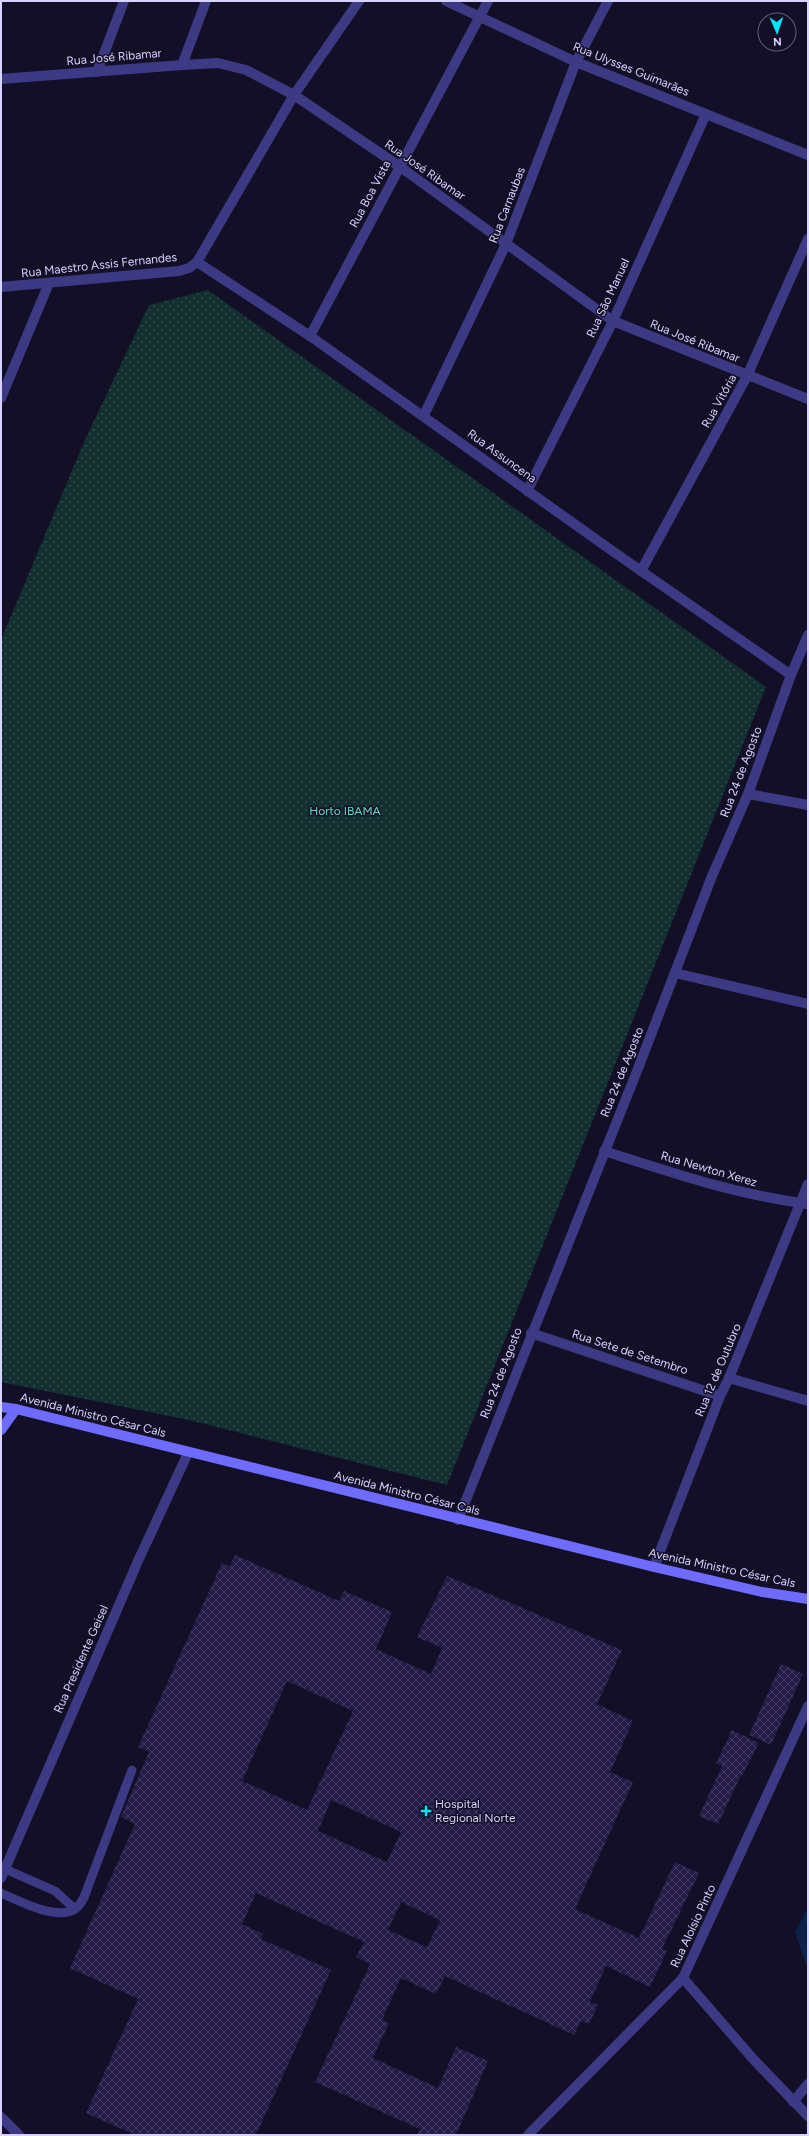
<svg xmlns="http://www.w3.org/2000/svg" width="809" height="2136" viewBox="0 0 809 2136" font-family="Figtree,sans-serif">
  <defs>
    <pattern id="green-dots" width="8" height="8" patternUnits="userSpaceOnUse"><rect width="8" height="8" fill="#12302f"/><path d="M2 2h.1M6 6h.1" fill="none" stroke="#344d4e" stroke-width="1.8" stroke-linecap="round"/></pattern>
    <pattern id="building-cross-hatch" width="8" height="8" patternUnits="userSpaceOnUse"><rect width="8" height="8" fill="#241b47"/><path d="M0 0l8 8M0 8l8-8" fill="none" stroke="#433b63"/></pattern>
  </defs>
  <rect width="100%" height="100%" fill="#130f26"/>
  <polygon fill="url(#green-dots)" points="208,290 766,687 447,1485 189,1420 1,1382 1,640 84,442 149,305"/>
  <polygon fill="#0c2248" points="808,1908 808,1963 806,1965 795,1932"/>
  <g fill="url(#building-cross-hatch)" fill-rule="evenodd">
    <path d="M235 1555 339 1601 344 1591 392 1612 376 1649 431 1674 442 1648 417 1637 447 1576 622 1650 597 1704 633 1721 610 1772 633 1782 575 1909 639 1938 675 1862 699 1873 662 1949 667 1951 650 1987 606 1966 590 2002 598 2005 589 2024 581 2021 574 2035 445 1976 436 1994 401 1978 382 2020 389 2023 373 2058 438 2088 456 2047 488 2061 456 2135H417L420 2129 315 2082 370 1964 356 1957 364 1942 256 1893 242 1924 263 1934 261 1939 331 1970 256 2135H135L86 2113 138 1999 70 1968 135 1824 121 1817 149 1752 138 1747 222 1563 230 1566ZM287 1681 353 1711 307 1810 242 1781ZM331 1800 401 1832 387 1862 318 1831ZM401 1902 440 1920 427 1947 388 1930Z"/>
    <polygon points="781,1664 803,1674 771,1745 749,1735"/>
    <polygon points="732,1730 759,1743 742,1776 741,1775 718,1824 699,1816 722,1766 716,1763"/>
  </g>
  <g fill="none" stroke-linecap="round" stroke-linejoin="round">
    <g stroke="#3d3a85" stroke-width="9">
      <polyline points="5,1869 55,1891 75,1909"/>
      <path d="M1 1893C19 1901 57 1921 75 1909 83 1904 86 1892 89 1884L132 1770"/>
    </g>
    <g stroke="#3d3a85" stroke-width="10">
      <polyline points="446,1 576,62 808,155"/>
      <polyline points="182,65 206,1"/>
      <polyline points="97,72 124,1"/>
      <polyline points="1,79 182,65 218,63 246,70 294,95 399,166 613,321 808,399"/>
      <polyline points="197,262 310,336 611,550 791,675"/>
      <polyline points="1,287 179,271 189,268 197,262 294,95 359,1"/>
      <polyline points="310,336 488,1"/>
      <polyline points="1,398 49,283"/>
      <polyline points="424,415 506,244 576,62 608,1"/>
      <polyline points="527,491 613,321 706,114"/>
      <polyline points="641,571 747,376 808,239"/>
      <polyline points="748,794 808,805"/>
      <polyline points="675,973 808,1004"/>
      <path d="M604 1151C673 1173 734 1194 807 1204"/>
      <polyline points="531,1333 720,1396"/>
      <polyline points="729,1378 808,1401"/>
      <polyline points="458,1520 639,1066 712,876 748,794 791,675 808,635"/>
      <polyline points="654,1567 720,1396 729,1378 808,1184"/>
      <polyline points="1,1878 138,1561 188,1453"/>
      <polyline points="683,1978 754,2060 808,2116"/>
      <polyline points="793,2102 808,2084"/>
      <polyline points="1,2117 19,2135"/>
      <polyline points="528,2135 683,1978 808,1706"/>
    </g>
    <g stroke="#6f6bff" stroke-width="10">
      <polyline points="1,1407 16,1409 654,1567 762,1592 808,1599"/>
      <polyline points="1,1430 16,1409"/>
    </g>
  </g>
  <path fill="#00e5ff" stroke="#130f26" stroke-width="1.5" d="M424 1805h4v4h4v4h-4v4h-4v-4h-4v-4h4z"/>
  <g text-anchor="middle" stroke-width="3" stroke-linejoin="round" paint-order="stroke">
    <g font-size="12" fill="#d9d4ff" stroke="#130f26">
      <text transform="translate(114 57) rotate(-5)" y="4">Rua José Ribamar</text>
      <text transform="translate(631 69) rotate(22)" y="4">Rua Ulysses Guimarães</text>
      <text transform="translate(425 170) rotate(35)" y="4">Rua José Ribamar</text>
      <text transform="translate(370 194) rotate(-62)" y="4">Rua Boa Vista</text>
      <text transform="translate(507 205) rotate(-69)" y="4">Rua Carnaubas</text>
      <text transform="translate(99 265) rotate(-6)" y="4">Rua Maestro Assis Fernandes</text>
      <text transform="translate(608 298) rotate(-65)" y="4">Rua São Manuel</text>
      <text transform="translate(695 341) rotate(22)" y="4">Rua José Ribamar</text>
      <text transform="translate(719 401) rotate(-61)" y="4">Rua Vitória</text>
      <text transform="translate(502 456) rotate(36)" y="4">Rua Assuncena</text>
      <text transform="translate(741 772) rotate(-69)" y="4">Rua 24 de Agosto</text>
      <text transform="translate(622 1072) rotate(-68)" y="4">Rua 24 de Agosto</text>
      <text transform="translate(709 1169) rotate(16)" y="4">Rua Newton Xerez</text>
      <text transform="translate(630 1352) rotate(18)" y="4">Rua Sete de Setembro</text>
      <text transform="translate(718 1370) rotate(-67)" y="4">Rua 12 de Outubro</text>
      <text transform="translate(501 1373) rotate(-69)" y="4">Rua 24 de Agosto</text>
      <text transform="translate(93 1415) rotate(14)" y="4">Avenida Ministro César Cals</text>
      <text transform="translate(407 1493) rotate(14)" y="4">Avenida Ministro César Cals</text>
      <text transform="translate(722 1568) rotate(12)" y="4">Avenida Ministro César Cals</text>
      <text transform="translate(81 1659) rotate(-66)" y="4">Rua Presidente Geisel</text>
      <text transform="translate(693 1926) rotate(-65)" y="4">Rua Aloísio Pinto</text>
    </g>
    <g font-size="12" fill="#5fe0c0" stroke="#130f26">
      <text x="345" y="815">Horto IBAMA</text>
    </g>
    <g font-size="12" fill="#d9d4ff" stroke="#130f26" text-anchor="start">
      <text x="435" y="1808">Hospital<tspan x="435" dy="14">Regional Norte</tspan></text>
    </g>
  </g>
  <rect width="809" height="2136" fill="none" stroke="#d9d4ff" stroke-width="4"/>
  <g transform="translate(777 32) rotate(178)"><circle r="19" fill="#130f26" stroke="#625e7d"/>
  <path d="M0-3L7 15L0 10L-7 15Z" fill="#00e5ff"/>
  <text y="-6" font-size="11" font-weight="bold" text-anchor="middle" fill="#d9d4ff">N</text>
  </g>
</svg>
